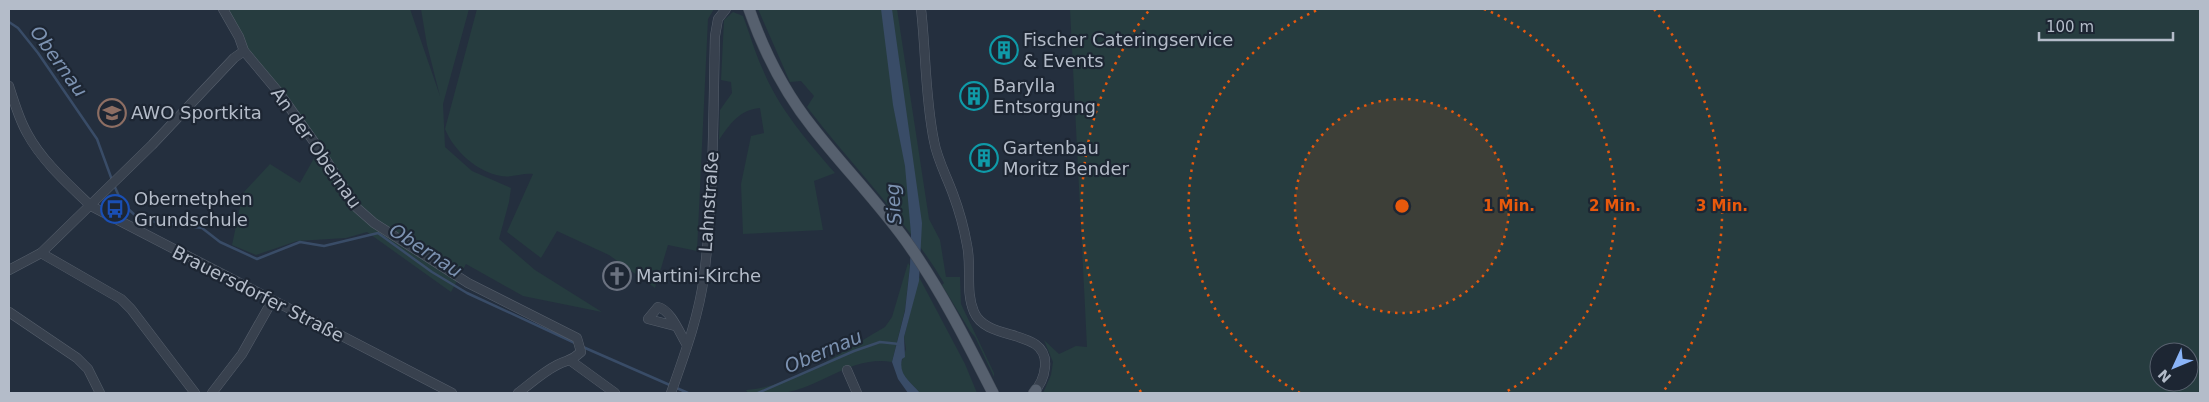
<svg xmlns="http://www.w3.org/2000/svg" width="2209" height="402" viewBox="0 0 2209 402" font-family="'DejaVu Sans',sans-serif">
  <rect width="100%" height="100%" fill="#242f3e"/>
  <g fill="#263c3f" fill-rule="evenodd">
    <polygon points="229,9 410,9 440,96 427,45 421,9 469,9 443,104 445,147 472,171 511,188 509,202 499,239 535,270 602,312 523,296 466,264 451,292 367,232 346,238 297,241 256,255 232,245 243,193 270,164 300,183 317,153 247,52"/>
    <path d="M477 9H714L708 19 697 251 668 245 655 288 609 255 557 231 541 258 507 232 533 174C522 173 511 178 501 176 477 172 454 151 445 129Z"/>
    <path d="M758 9H897L929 219 940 240 946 277H960L961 304 994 373V377L975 337 970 331 942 285 944 283C906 219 852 166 807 107L814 96 801 81 790 82Z"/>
    <path d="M1070 9H2200V393H1043L1051 375 1053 362 1044 340 1059 354 1076 346 1087 347ZM2159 352H2189V382H2159Z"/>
    <path d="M733 12 743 16C750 34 755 53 763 70 779 109 808 142 835 173L814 181 823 230 743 234 741 184 751 136 764 133 760 108C739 110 730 124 719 140L720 110 732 93 731 82 721 80 724 20Z"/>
    <path d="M908 263 910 266 905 310 892 362C851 355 821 388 783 393 772 395 759 393 748 393L746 390C793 387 845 350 885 327L892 317Z"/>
    <polygon points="919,277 965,364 977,393 920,393 904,376 900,366 906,349 904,337"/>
  </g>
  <path fill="#394c67" d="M881 9H892L922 223 919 281 904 337 905 357 902 359C898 375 911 382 920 393H908L898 379 892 362 905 311 910 266 911 234 905 166 893 105Z"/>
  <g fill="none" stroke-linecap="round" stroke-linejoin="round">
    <g stroke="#394c67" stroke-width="2.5">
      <polyline points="9,22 18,28 38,53 97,139 112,180"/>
      <polyline points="114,185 122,203 140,220 202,228 220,242 257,259 300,242 324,246 378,233 432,272 467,293 575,343"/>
      <polyline points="583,347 688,393"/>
      <polyline points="758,393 854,351 880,342 899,344"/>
    </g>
    <defs>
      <g id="minor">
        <path d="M223 9 239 37 244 51 280 94 317 146 357 208 374 223 468 283 577 338 581 352C570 362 569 359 557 365 543 372 530 384 518 393"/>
        <path d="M921 9C926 52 925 97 934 141 937 159 947 177 953 194 959 210 964 228 967 245 972 267 965 291 974 312 987 343 1049 327 1045 367 1044 377 1040 386 1033 393"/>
        <path d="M9 86C14 102 19 119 27 133 42 161 68 184 91 206L452 393"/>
        <polyline points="41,253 121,299 131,309 195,393"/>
        <polyline points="9,270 41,253 152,145 234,58 244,51"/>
        <polyline points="9,312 77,358 88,369 100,393"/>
        <path d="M675 326 648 319 658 307C671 310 680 334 687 345"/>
        <polyline points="571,361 615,393"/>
        <polyline points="847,370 857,393"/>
        <polyline points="212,393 242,354 272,301"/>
        <path d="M671 393C684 356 699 316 704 276 714 197 713 116 715 36L718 19 726 9"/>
      </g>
      <g id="major">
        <path d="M749 9C764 52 785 93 813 128 845 169 882 206 911 248 943 294 968 344 993 393"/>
        <polyline points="1034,393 1036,390"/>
      </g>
    </defs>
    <use href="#minor" stroke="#565f6c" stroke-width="10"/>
    <use href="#major" stroke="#414a57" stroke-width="12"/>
    <use href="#minor" stroke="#38414e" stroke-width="9"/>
    <use href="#major" stroke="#56606e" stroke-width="11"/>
  </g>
  <circle cx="1402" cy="206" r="107" fill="#e8590c" fill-opacity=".12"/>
  <g fill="none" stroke="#e8590c" stroke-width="2.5" stroke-dasharray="2.5 5">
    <circle cx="1402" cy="206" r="107"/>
    <path d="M1300 393A213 213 0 0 1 1320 9M1484 9A213 213 0 0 1 1504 393"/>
    <path d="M1141 392A320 320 0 0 1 1150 9M1654 9A320 320 0 0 1 1663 392"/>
  </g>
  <defs>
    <symbol id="building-ring" viewBox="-11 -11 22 22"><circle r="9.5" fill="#1d2633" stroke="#0f9aa8" stroke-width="1.5"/><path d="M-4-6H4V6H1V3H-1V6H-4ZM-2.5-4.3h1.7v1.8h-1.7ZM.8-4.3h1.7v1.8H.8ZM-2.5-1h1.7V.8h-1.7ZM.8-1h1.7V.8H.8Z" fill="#0f9aa8"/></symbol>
    <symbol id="school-ring" viewBox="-11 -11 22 22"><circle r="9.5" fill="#1d2633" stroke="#8d6e63" stroke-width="1.5"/><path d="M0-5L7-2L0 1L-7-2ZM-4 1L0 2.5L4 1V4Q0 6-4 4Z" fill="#8d6e63"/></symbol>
    <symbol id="bus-ring" viewBox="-11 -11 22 22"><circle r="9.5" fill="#1d2633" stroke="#1a4fb4" stroke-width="1.5"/><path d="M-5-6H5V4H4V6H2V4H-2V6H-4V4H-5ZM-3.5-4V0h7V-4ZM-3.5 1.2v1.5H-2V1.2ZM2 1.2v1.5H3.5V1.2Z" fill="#1a4fb4"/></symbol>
    <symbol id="church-ring" viewBox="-11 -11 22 22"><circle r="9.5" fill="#1d2633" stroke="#6b7280" stroke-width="1.5"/><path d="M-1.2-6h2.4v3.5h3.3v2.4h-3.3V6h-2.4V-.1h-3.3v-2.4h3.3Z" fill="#6b7280"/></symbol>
  </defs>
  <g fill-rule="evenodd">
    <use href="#building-ring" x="988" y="34" width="32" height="32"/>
    <use href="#building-ring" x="958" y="80" width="32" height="32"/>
    <use href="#school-ring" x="96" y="97" width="32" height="32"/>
    <use href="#building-ring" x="968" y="142" width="32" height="32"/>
    <use href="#bus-ring" x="99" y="193" width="32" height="32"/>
    <use href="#church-ring" x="601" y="260" width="32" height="32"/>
  </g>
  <g text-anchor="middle" stroke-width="4.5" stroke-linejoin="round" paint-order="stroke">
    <g font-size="18" fill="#b4bcc9" stroke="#1d2633" text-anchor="start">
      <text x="1023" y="46">Fischer Cateringservice<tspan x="1023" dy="21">&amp; Events</tspan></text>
      <text x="993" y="92">Barylla<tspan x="993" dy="21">Entsorgung</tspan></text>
      <text x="131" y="119">AWO Sportkita</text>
      <text x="1003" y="154">Gartenbau<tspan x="1003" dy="21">Moritz Bender</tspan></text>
      <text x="134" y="205">Obernetphen<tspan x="134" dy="21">Grundschule</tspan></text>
      <text x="636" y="282">Martini-Kirche</text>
    </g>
    <g font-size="18" fill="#b4bcc9" stroke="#1d2633">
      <text transform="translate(316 148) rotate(55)" y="6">An der Obernau</text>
      <text transform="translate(709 202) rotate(-86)" y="6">Lahnstraße</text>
      <text transform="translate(258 294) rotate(27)" y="6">Brauersdorfer Straße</text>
    </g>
    <g font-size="19" font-style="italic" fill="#7c92b1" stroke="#1d2633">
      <text transform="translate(59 61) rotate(54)" y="7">Obernau</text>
      <text transform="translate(893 204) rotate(-94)" y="7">Sieg</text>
      <text transform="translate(426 250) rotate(33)" y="7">Obernau</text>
      <text transform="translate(823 351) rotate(-23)" y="7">Obernau</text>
    </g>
  </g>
  <circle cx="1402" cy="206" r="8" fill="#e8590c" stroke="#1d2633" stroke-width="2.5"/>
  <g font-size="15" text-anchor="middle" font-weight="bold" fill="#e8590c" stroke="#1d2633" stroke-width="4.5" stroke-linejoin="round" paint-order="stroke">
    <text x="1509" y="211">1 Min.</text>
    <text x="1615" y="211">2 Min.</text>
    <text x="1722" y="211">3 Min.</text>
  </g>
  <rect width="2209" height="402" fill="none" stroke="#b4bcc9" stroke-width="20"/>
  <g transform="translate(2174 367) rotate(226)"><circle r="24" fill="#1d2633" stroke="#59626f"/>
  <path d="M0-4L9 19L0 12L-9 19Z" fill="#8ab4f8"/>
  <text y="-8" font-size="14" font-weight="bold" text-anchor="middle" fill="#b4bcc9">N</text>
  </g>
  <path d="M2039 32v8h134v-8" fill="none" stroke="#b4bcc9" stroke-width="2.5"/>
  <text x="2046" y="32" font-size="15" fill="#b4bcc9" stroke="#1d2633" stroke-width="4" paint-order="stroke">100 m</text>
</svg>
